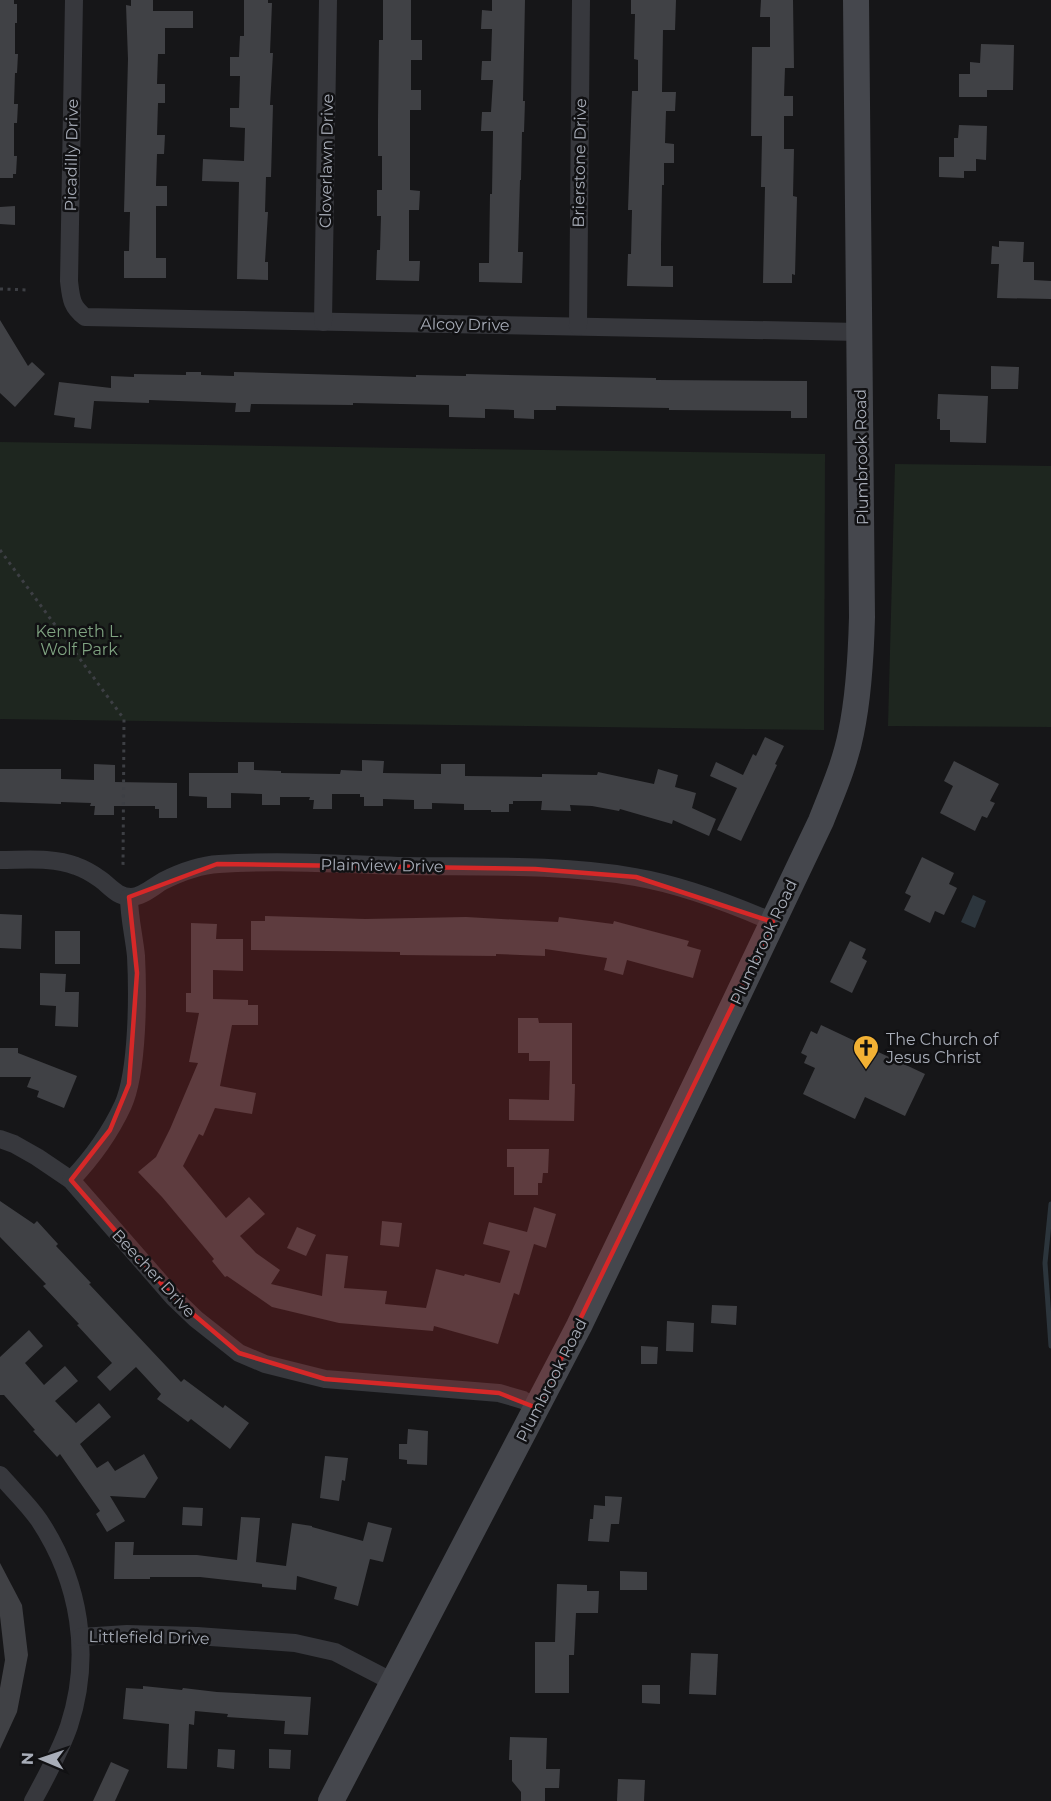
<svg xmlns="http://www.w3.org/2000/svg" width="1051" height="1801" viewBox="0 0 1051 1801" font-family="Montserrat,sans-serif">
  <rect width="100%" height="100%" fill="#161618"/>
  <g fill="#1e261f">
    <polygon points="0,442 825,454 824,730 0,719"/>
    <polygon points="895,464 1051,466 1051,727 888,726"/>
  </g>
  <polygon fill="#2c353c" points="973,895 986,901 975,928 961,922"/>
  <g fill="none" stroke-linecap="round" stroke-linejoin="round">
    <polyline stroke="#2c353c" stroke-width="5" points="1051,1204 1045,1263 1051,1346"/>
  </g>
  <g fill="#404145">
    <polygon points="0,0 14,0 14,4 17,4 17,23 15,23 15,54 18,54 17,73 15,73 14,104 18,104 17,123 14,123 14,156 17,156 16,174 13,174 13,178 0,178"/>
    <polygon points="131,0 153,0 153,11 193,11 193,28 165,28 165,54 158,54 157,84 165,84 165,103 158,103 157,135 165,135 164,154 157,154 156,186 167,186 167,206 156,206 156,258 166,258 166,278 124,278 124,251 129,251 130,212 124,212 128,59 126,5 131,6"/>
    <polygon points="244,0 268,0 268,3 272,3 270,53 273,53 270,105 273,105 271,177 266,177 265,212 268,212 265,262 268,262 268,280 237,279 239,182 202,181 203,159 244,161 245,128 230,127 230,108 239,108 240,76 230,76 230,57 239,57 240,36 244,36"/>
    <polygon points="383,0 411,0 411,40 422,40 422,60 411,60 411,90 421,90 421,110 410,110 410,190 420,191 419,210 409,210 409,261 420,261 419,281 376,280 377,250 380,250 381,216 377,216 377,190 382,190 382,156 378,156 378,119 379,40 383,40"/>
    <polygon points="492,0 525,0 523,101 525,101 524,132 522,132 521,180 520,180 518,252 523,252 522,283 479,282 479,263 489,263 490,194 492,194 493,131 481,131 482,112 491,112 493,80 481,80 482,61 491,61 492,29 481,29 482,10 492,11"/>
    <polygon points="631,0 676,0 675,30 663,30 662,92 676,92 675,111 666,111 665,143 674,144 674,163 664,163 664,185 662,185 661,245 661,266 673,266 673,287 627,286 628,254 631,254 632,210 628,210 632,91 638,91 638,60 634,59 635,14 631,14"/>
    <polygon points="761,0 793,0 794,68 785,68 784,96 793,96 793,116 784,116 784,149 794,149 793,196 797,197 795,275 792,274 792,283 763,283 765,187 761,187 762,136 751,136 752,47 770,47 770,17 760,17"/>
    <polygon points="981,44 1014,45 1013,90 987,90 987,97 959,97 959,74 970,74 970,62 980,63"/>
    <polygon points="959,125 987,126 986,160 976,159 976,171 964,171 964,178 939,177 939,157 954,157 954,138 958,138"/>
    <polygon points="15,206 15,225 0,224 0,207"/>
    <polygon points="999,241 1024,242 1023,262 1034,262 1034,280 1051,281 1051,299 997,298 999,264 991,264 992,246 999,247"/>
    <polygon points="0,320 28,366 32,362 45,374 15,407 0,393"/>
    <polygon points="991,366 1019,367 1018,389 991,389"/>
    <polygon points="186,372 201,372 201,375 234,376 234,372 416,377 416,375 466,376 466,374 656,378 656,380 807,381 807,418 791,418 791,411 669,410 669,408 556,406 556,410 534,410 534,419 514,418 514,410 485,409 485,418 449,417 449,405 353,403 353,405 251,404 250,412 235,412 236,403 149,400 149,403 94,401 91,429 74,427 75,418 54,415 59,382 111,388 111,376 134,377 134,374 186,375"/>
    <polygon points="938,394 988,396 986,443 950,442 950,430 940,430 940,419 937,419"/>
    <polygon points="765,737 784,746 775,764 777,765 741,841 717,830 737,788 710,776 716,762 743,775 753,754 756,756"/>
    <polygon points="362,760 384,761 383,773 441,774 441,764 465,764 465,776 542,777 542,774 597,775 598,772 654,784 658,769 678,775 675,787 696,793 692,808 716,819 709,836 673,820 672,824 620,809 619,811 592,806 570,805 571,811 541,810 542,801 513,801 513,804 509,804 509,812 491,812 491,810 464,810 464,804 432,803 432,809 414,809 414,800 383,799 383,806 364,806 364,797 360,797 360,794 332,794 332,809 313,809 314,800 309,800 310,797 280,797 280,805 262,805 262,794 231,793 231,808 207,808 207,797 189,796 189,773 238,773 238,762 254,762 254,770 281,771 281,773 340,774 341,770 362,771"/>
    <polygon points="954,761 999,784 990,801 995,803 987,818 982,816 975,831 940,813 953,786 944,781"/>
    <polygon points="94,764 115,765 115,782 177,783 177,818 159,818 159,809 155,809 155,806 114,806 114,815 94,815 95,806 90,806 91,803 61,802 61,804 0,802 0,769 61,769 61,779 94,780"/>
    <polygon points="922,857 954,873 949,884 957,888 944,915 935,911 930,923 904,910 911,896 905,893"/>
    <polygon points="0,914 22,915 21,949 0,948"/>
    <polygon points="265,916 365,919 466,917 558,922 559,917 613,924 614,921 689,941 687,946 701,950 693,978 627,960 623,975 604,970 607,958 545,949 545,956 496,954 496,956 400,955 400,952 251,950 251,921 265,921"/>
    <polygon points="191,923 217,924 216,939 243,939 243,971 213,970 213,999 248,1000 248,1005 258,1005 258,1025 232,1025 220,1086 256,1093 252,1114 215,1108 203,1136 199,1134 183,1166 226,1218 249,1197 265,1214 240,1236 256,1253 280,1270 271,1284 322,1296 326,1254 348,1256 344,1288 387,1291 385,1304 426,1308 436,1269 464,1276 465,1274 500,1283 510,1251 483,1244 489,1222 527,1232 534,1207 556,1214 546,1248 534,1244 519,1295 514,1293 498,1344 434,1326 433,1331 339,1323 272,1307 227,1276 225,1277 212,1261 214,1259 162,1197 138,1172 156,1157 170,1129 198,1063 189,1062 199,1013 186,1012 186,993 191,993"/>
    <rect x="55" y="931" width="25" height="33"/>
    <polygon points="850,941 866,949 862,958 867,961 852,993 830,982"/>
    <polygon points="40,973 66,974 65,992 79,992 78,1027 55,1026 56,1006 40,1005"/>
    <polygon points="518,1018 538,1018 539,1023 572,1023 572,1084 575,1084 574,1121 509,1120 509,1099 549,1100 550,1061 529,1061 529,1053 518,1053"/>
    <polygon points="821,1025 925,1074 905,1116 865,1097 855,1119 803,1094 815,1068 804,1063 807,1056 801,1053 811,1031 817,1034"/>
    <polygon points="0,1048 18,1048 18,1053 77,1076 64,1108 37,1097 39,1091 27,1087 31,1077 0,1077"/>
    <polygon points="507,1149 549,1149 548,1173 543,1173 542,1183 538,1183 538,1195 514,1195 514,1167 507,1167"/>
    <polygon points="0,1201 34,1224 37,1221 58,1244 56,1246 91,1283 89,1284 181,1382 184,1379 223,1408 225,1405 249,1423 230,1449 191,1419 188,1422 157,1399 161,1394 136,1367 110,1391 97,1377 112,1363 77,1325 79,1324 43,1286 46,1284 0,1237"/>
    <polygon points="382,1221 402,1223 399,1247 380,1245"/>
    <polygon points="297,1227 316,1235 306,1256 287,1248"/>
    <polygon points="712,1305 737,1306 736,1325 711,1323"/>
    <polygon points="667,1321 694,1323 693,1352 666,1351"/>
    <polygon points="29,1330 43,1346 25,1363 44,1385 65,1366 78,1381 55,1401 76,1423 99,1403 111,1417 80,1444 97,1468 108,1461 115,1471 144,1454 158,1478 145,1498 110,1496 125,1521 107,1532 96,1514 100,1511 60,1454 57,1457 33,1431 35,1430 4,1395 0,1395 0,1357"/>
    <polygon points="641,1346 658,1347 657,1364 641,1364"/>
    <polygon points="408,1429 428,1431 427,1465 407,1464 407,1460 399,1459 399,1444 407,1444"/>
    <polygon points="325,1456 348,1458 345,1481 342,1480 339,1501 320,1498"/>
    <polygon points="605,1496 622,1497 619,1524 611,1524 609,1542 588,1541 590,1519 593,1519 594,1505 605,1506"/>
    <polygon points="183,1507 203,1508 202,1526 182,1525"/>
    <polygon points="241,1517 260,1518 256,1562 286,1566 292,1523 312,1526 312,1527 363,1541 368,1522 392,1528 383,1562 370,1559 358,1606 334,1599 337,1587 297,1576 296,1590 262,1587 262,1584 200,1577 150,1577 150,1579 114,1579 115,1542 134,1542 133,1555 197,1555 237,1560"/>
    <polygon points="0,1563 22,1605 28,1655 17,1712 0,1749 0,1688 5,1660 0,1616"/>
    <polygon points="620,1571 647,1572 647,1590 620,1590"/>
    <polygon points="557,1584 587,1585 587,1591 599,1591 598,1613 576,1613 574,1655 569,1655 569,1693 535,1693 535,1642 555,1642"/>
    <polygon points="691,1653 718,1654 716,1695 689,1694"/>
    <polygon points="642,1685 660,1685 660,1704 642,1703"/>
    <polygon points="143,1686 182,1690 183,1688 217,1692 311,1697 308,1735 284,1734 285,1721 227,1717 228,1714 195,1711 194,1725 189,1724 187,1769 167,1768 169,1724 123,1719 126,1688 143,1689"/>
    <polygon points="510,1737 547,1738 546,1769 560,1769 559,1788 545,1788 545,1801 521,1801 521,1792 512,1781 512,1760 509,1760"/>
    <polygon points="218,1749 235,1750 234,1769 217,1767"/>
    <polygon points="269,1749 291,1750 290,1769 269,1768"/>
    <polygon points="111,1762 129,1770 115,1801 93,1801"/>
    <polygon points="618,1779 645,1780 644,1801 617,1801"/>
  </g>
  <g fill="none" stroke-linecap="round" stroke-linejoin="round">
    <g stroke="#3d3f44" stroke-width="3" stroke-dasharray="3 4.5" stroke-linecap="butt">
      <polyline points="0,289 29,290"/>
      <polyline points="0,550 124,719 123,866"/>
    </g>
    <g stroke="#37383d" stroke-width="18">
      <path d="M74 0 69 281C71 298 71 306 85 317L859 332"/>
      <polyline points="323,322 328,0"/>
      <polyline points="578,326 581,0"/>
      <path d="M0 860C25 860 53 857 76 866 85 869 93 874 100 879 110 886 117 897 131 897 142 897 154 886 163 881 179 873 201 865 219 864 281 860 343 864 405 866 480 867 562 864 635 877 682 885 729 903 773 922"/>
      <polyline points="0,1139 14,1144 37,1157 71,1180 174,1298 196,1319 239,1353 265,1364 325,1379 499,1393 523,1400 537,1408"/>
      <path d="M71 1180C92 1158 110 1133 123 1105 138 1071 138 994 136 956 134 936 129 917 129 897"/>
      <path d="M0 1475C13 1490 28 1504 39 1520 80 1582 92 1656 69 1726 60 1752 46 1777 33 1801"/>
      <polyline points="81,1637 127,1634 197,1636 295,1643 335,1652 393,1682"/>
    </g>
    <path stroke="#45474d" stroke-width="26" d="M331 1801 579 1326 699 1077 821 821C832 793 845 764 851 733 859 695 861 656 862 617L856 0"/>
  </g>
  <path fill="#d62828" fill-opacity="0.2" stroke="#d62828" stroke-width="4.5" stroke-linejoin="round" d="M217 864 535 869 636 877 773 922 537 1408 499 1393 325 1379 239 1353 174 1298 71 1180 110 1130 129 1084 137 973 129 897Z"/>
  <defs>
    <symbol id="church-pin" viewBox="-11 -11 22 30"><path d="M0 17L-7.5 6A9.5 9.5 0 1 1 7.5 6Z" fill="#f2b134" stroke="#111113"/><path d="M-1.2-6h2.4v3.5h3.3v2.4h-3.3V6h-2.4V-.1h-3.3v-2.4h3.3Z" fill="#111"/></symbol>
  </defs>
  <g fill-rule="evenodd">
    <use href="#church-pin" x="851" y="1033" width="30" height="40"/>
  </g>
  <g text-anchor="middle" stroke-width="5" stroke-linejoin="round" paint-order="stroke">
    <g font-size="16" fill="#a8adb8" stroke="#111113">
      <text transform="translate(71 155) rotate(-89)" y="6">Picadilly Drive</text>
      <text transform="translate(326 161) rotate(-89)" y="6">Cloverlawn Drive</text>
      <text transform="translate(579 163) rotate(-89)" y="6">Brierstone Drive</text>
      <text transform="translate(465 324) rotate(1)" y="6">Alcoy Drive</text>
      <text transform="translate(861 457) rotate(-91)" y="6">Plumbrook Road</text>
      <text transform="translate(382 865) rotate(1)" y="6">Plainview Drive</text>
      <text transform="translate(763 942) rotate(-65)" y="6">Plumbrook Road</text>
      <text transform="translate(154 1273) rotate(47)" y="6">Beecher Drive</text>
      <text transform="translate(551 1380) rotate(-63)" y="6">Plumbrook Road</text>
      <text transform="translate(149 1637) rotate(1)" y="6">Littlefield Drive</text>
    </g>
    <g font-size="16" fill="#7fa381" stroke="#111113">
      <text x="79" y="637">Kenneth L.<tspan x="79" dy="18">Wolf Park</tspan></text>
    </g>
    <g font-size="16" fill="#a8adb8" stroke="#111113" text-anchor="start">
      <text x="886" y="1045">The Church of<tspan x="886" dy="18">Jesus Christ</tspan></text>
    </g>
  </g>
  <g transform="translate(42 1759) rotate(272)" stroke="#111113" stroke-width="4.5" paint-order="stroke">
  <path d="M0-4.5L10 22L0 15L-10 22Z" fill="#a8adb8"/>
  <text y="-9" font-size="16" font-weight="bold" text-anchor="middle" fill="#a8adb8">N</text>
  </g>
</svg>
